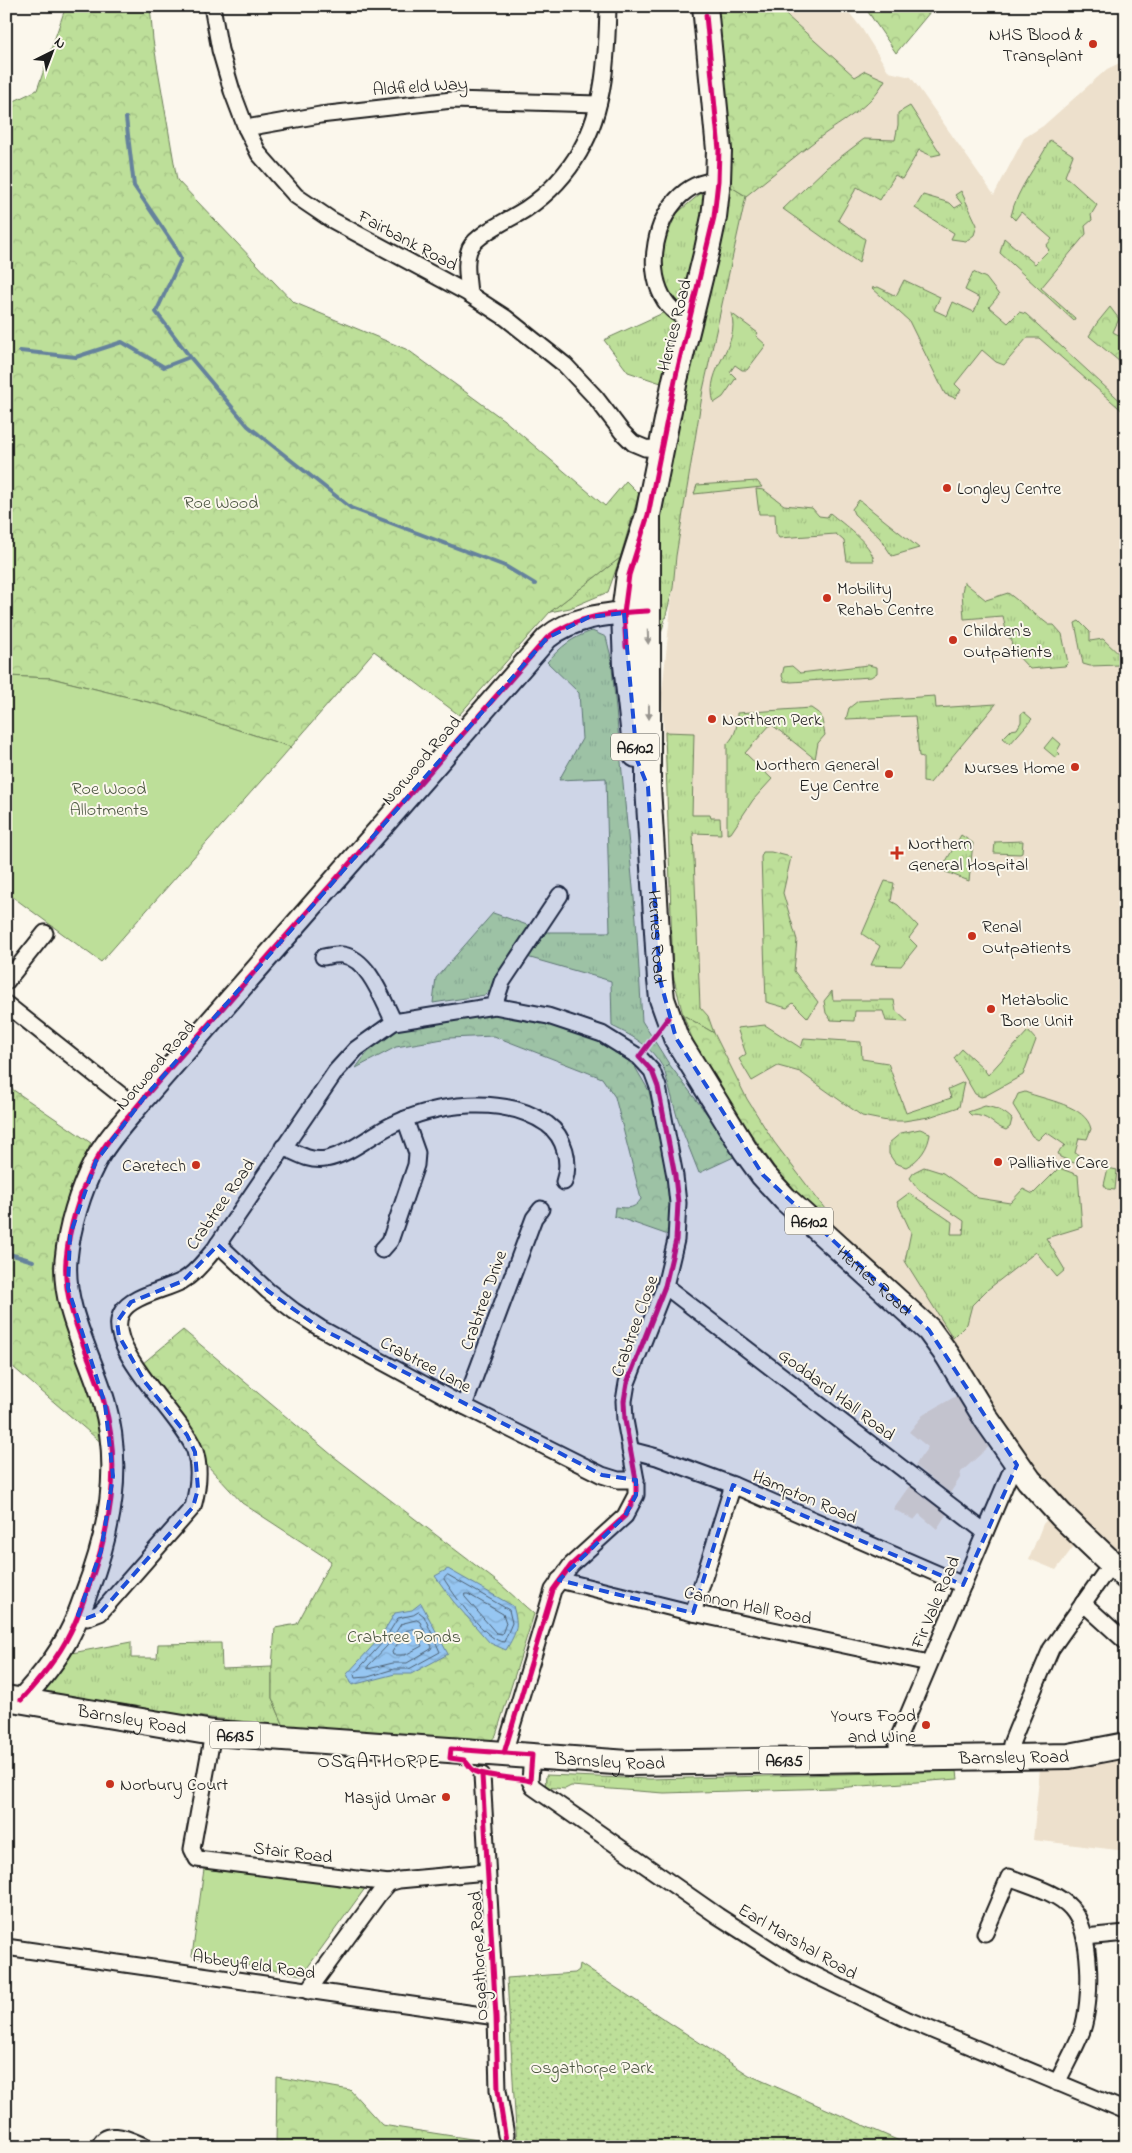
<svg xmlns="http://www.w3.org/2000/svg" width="1132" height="2153" viewBox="0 0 1132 2153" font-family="'Indie Flower',sans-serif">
  <defs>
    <pattern id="grass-tufts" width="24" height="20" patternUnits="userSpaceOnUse" patternTransform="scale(1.25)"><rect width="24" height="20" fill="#bddf99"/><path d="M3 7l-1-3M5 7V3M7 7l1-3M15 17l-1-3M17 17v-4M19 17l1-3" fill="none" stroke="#a2bf83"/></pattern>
    <pattern id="forest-crowns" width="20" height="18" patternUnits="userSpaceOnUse" patternTransform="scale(1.25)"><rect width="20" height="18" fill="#bddf99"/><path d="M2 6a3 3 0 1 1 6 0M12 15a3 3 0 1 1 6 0" fill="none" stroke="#a2bf83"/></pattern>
    <pattern id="park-dots" width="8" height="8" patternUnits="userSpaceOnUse" patternTransform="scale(1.25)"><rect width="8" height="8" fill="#bddf99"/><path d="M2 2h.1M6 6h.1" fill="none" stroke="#a2bf83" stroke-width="1.8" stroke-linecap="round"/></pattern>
    <pattern id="water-waves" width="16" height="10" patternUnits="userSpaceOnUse" patternTransform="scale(1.25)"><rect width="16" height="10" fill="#96c6f2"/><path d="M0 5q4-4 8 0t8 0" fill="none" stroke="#81aacf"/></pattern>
  </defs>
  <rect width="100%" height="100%" fill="#fbf7ec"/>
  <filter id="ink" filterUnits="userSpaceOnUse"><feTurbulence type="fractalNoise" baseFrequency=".02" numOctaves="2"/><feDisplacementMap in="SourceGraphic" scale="10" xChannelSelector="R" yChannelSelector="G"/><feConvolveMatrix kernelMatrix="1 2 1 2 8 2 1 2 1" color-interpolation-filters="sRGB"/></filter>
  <g filter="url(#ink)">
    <g fill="#ede0cc">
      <polygon points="733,6 844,6 862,29 889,72 911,77 994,195 1024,138 1043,126 1107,69 1126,60 1126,1567 1039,1483 925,1315 782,1178 738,1115 696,1048 683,1015 673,975 662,693 676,556 703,390 746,196 742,112"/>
      <polygon points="963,1392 993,1443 961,1472 960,1478 950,1493 915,1465 928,1447 909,1432 923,1415"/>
      <polygon points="910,1485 947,1513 937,1529 919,1514 914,1520 893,1509"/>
      <polygon points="1051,1515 1077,1542 1056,1570 1029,1559 1043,1524"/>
      <polygon points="1126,1753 1126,1851 1033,1840 1040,1769"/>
    </g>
    <g fill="url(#grass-tufts)" stroke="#6c7e5a">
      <path d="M1050 140 1073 155 1065 176 1097 205 1091 215 1092 220 1085 226 1086 234 1041 288 1075 318 1074 321 1000 253 1004 238 1035 264 1049 250 1046 246 1052 239 1021 212 1015 220 1011 216C1017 188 1038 165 1050 140Z"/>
      <polygon points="728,185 746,196 703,390 676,556 673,588 655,657 654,583 662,488"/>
      <polygon points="961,191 977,225 974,235 966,241 951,239 954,233 915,208 923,195 950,203 955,208 962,204 955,195"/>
      <polygon points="700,194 708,194 687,289 661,383 628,372 604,340 663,313 669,301 661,275 662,249 676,214"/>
      <polygon points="973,272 986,278 999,295 989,307 1008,323 1019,312 1026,314 1126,406 1126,414 1039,338 1027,338 1004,365 996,362 982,350 955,384 961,390 955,398 945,394 909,321 872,288 878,287 896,296 904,280 940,297 934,310 947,316 953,302 974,312 980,298 965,290"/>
      <path d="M731 313 758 333 756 336 766 345 747 370H742L735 365 730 372 736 378 723 397 714 403C703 368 742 347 731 313Z"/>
      <polygon points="757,481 762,487 694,494 697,485"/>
      <path d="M756 489 764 490 784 505 812 508 819 516 827 517 830 513C843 524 872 544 874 561H847L844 541 836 534 779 538 776 533 775 514H759Z"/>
      <polygon points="859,500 919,548 892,556 880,538 854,514 852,509"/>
      <polygon points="620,558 608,592 570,608 550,612"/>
      <polygon points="964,582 986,600 1008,593 1049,625 1054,625 1062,634 1068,663 1065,666 1030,669 1011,649 1012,640 1007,636 1003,616 964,619 962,592"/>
      <polygon points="1079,621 1090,632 1090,641 1103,639 1123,658 1122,663 1120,665 1090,666 1083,664 1075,623"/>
      <path d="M592 631 606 637 611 657 636 919 642 1021 669 1064 664 1069C650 1045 636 1038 612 1026L611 981 527 957 485 995 433 1003 436 978 493 913 547 932H610L606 778 559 780 582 739 579 693 547 662C562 646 571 638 592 631Z"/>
      <polygon points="868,665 877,667 877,673 871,677 791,682 784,681 782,676 784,667 792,666 800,673"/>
      <polygon points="935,696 936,708 996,704 930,783 923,782 923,757 919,756 915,716 846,719 849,708 858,701"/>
      <path d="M811 708 821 715 825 735 818 743 815 759 771 724 745 753 772 779 753 800 731 833 727 834V744C737 734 737 726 737 713Z"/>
      <polygon points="1024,712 1032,719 1010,744 1003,738 1011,730 1017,729 1021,722 1021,714"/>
      <polygon points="665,732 694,733 692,815 710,815 711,818 720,818 721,834 693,833 700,1007 708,1016 714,1033 683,1015 673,975"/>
      <polygon points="1053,737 1061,744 1057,751 1060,754 1056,758 1044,748"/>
      <polygon points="961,835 973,843 969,881 941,870"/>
      <polygon points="1023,841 1022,853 1020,854 994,853 995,842"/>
      <polygon points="885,881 894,883 891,901 898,905 918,926 909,938 917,946 901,966 871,965 880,946 862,934"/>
      <polygon points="832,991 833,1000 894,1000 896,1011 908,1022 886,1021 883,1011 855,1011 854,1021 831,1020 826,1013 824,1001"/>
      <polygon points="765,1025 801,1048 804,1038 861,1042 862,1059 888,1063 906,1113 951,1098 948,1089 964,1082 959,1107 929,1117 904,1121 887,1121 862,1116 800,1072 778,1066 752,1081 739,1059 746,1054 737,1028"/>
      <polygon points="1028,1031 1036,1040 1023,1075 985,1096 981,1097 975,1094 954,1058 962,1049 983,1068 988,1075"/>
      <path d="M1025 1092C1045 1100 1086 1105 1091 1129L1087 1139 1079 1138 1075 1153 1079 1155 1077 1162 1074 1163 1060 1157 1058 1153 1065 1145 1046 1132 1038 1140 1032 1136 1013 1105 1018 1094Z"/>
      <path d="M985 1106C996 1108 1004 1111 1012 1119L1010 1127 1006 1130C991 1125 990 1115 971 1115L968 1112Z"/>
      <path d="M920 1129 930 1133C929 1147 919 1161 906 1167L895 1163 889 1154V1143L901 1133Z"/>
      <polygon points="924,1167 943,1173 978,1198 1010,1203 1023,1189 1033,1194 1059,1168 1078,1175 1082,1227 1046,1238 1065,1270 1057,1277 1036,1252 987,1290 972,1305 967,1324 953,1338 905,1261 911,1232 897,1202 909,1193 952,1222 951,1234 963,1234 964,1221 919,1190 910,1178 914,1172"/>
      <polygon points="1108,1168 1117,1170 1115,1190 1107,1189 1104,1185"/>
      <polygon points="131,1642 131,1658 157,1658 158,1644 221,1643 222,1669 272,1667 272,1698 284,1726 48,1700 42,1695 44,1685 72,1653"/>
      <polygon points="957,1771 958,1779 835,1788 664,1793 571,1786 565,1789 545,1787 546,1775 650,1779"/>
    </g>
    <g fill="url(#forest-crowns)" stroke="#6c7e5a">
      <polygon points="66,6 150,6 153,40 177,180 293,302 408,350 504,420 605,506 626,481 639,494 620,558 550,612 459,715 374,651 291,747 164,706 51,678 6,676 6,172 8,166 6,163 6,105 37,90"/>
      <path d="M715 6H776L855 77 865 71 885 80C870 108 843 120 819 138 794 157 770 177 746 196L728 185Z"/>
      <polygon points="864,6 935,6 896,53"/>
      <polygon points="910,106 941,154 932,156 919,150 902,179 895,175 880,200 857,187 838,220 865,239 859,263 783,209 826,168 864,139 895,140 898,125 898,113"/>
      <polygon points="1110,307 1119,319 1113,332 1126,339 1126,367 1089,336 1097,323"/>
      <polygon points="763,852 771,852 791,857 783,893 797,940 794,971 818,1002 808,1018 793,1003 787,1008 766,1002 761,857"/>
      <path d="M493 1011 529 1017 596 1040 620 1054 635 1067 649 1091 674 1201 671 1236 614 1216 615 1207C627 1208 634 1210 641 1199L615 1097 602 1078 494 1036 449 1038 396 1047 356 1068C365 1054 380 1038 395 1030 422 1017 464 1016 493 1011Z"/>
      <polygon points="683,1015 714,1033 747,1099 774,1142 825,1209 818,1212 782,1178 738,1115 696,1048"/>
      <polygon points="669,1064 738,1155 699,1173 678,1120 664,1069"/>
      <polygon points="6,1085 91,1143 69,1193 59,1239 103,1444 6,1361"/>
      <polygon points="183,1330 333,1456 500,1584 534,1614 496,1735 490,1742 284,1726 272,1698 272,1667 275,1628 297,1624 331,1561 242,1503 195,1452 142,1364"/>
      <polygon points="277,2077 350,2090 382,2125 497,2143 497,2147 276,2147"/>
    </g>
    <polygon fill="url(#park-dots)" stroke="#6c7e5a" points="580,1964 749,2075 913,2147 517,2147 507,1978 575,1973 579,1970"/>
    <g fill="#bddf99" stroke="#6c7e5a">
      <polygon points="6,676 51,678 164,706 291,747 101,962 6,892"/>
      <polygon points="204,1869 366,1887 302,1975 192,1956"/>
    </g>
    <g fill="url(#water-waves)" stroke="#65829c">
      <path d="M448 1569 513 1606C519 1627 517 1631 506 1650L490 1643 453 1601 435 1576Z"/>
      <polygon points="421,1603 448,1654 411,1674 395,1674 352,1685 347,1674 379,1639 395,1613 412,1610"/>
    </g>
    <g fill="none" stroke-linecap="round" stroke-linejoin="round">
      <g stroke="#4d6072" stroke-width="1">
        <path d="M448 1575 509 1610 512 1623 504 1642C487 1642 454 1595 444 1579Z"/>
        <polygon points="465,1594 468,1594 503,1614 506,1623 502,1634 496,1633 465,1597"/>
        <polygon points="419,1612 424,1616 440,1652 409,1669 394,1669 368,1677 355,1678 354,1674 383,1642 398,1618 413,1615"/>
        <polygon points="417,1620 420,1622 432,1647 431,1649 407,1663 393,1663 368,1669 368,1666 387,1646 401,1624"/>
        <polygon points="414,1629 422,1646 405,1655 393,1655 392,1652 406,1631"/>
      </g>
      <g stroke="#65829c" stroke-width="4">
        <polyline points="126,118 134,186 174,245 181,259 156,312 190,357 248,426 351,508 505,566 535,584"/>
        <polyline points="20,351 76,357 122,342 164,367 190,357"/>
        <polyline points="6,1253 33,1261"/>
      </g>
      <defs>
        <g id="street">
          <polyline points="212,6 220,50 232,91 246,128 259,154 296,196 330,219 469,294 506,318 565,365 596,398 622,432 633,443 645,448 661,449"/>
          <polyline points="246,128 320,115 452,100 598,104"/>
          <path d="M469 294C468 279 464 262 470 248 478 233 511 219 526 209 548 194 567 174 580 151 605 109 607 54 608 6"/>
          <path d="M690 319C630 302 650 180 718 181"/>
          <path d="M323 957C329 956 337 954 343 955 369 959 383 1001 394 1022"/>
          <polyline points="6,982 45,933"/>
          <polyline points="6,1004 136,1107"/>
          <polyline points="494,1006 502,982 560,895"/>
          <path d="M283 1147C296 1153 310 1162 326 1159 350 1154 368 1137 390 1126 435 1103 503 1094 547 1124 565 1137 571 1162 564 1182"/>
          <polyline points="218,1244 268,1291 294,1311 320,1328 464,1406 602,1475 618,1480 636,1480"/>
          <polyline points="382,1250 390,1241 416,1165 417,1153 405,1119"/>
          <polyline points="665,1286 985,1532"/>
          <polyline points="464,1406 534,1218 541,1209"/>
          <polyline points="630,1450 657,1457 733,1485 963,1585"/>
          <polyline points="559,1580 693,1613 929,1663"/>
          <polyline points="1083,1603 1126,1642"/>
          <polyline points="693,1613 733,1485"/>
          <path d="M78 1615 87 1618 100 1613 193 1507C198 1489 201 1470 195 1451 184 1418 101 1347 122 1312 131 1296 165 1290 182 1281 195 1274 204 1261 214 1250L336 1071 356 1049 394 1022 494 1006 548 1016 602 1034 639 1057 652 1071 658 1087 675 1176 678 1203 676 1240 665 1286 627 1383 624 1401 625 1420 636 1480V1495L625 1516 571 1565 553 1590 504 1753"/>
          <polyline points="213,1733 192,1849 197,1859 389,1883"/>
          <polyline points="532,1755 530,1781 533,1787 718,1916 798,1967 908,2020 1126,2111"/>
          <polyline points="1009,1757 1011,1744 1017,1729 1051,1649 1111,1564"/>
          <polyline points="899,1758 897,1745 900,1734 1011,1471 1017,1465"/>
          <polyline points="482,1775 496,2017 498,2090 506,2135"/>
          <path d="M985 1933 1009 1877C1028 1885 1057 1892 1071 1908 1093 1932 1092 2001 1082 2031 1075 2049 1065 2066 1057 2083"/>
          <polyline points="1085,1937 1126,1933"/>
          <polyline points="6,1947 496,2017"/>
          <polyline points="308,1991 379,1894 389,1883 399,1880 487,1872"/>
          <path d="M99 2147C107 2126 133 2142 147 2147"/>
        </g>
        <path id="secondary" d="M21 1700C39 1680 58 1658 70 1633 77 1620 82 1605 87 1591 110 1532 122 1465 104 1402 91 1356 62 1309 66 1260 69 1227 80 1191 95 1162 107 1139 127 1119 143 1099L547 638C573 616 608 614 640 611"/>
        <g id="primary">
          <path id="s1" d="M648 515V787L660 980 662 999 676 1038 745 1150 763 1175 785 1199 929 1330 948 1356 987 1420 1029 1480 1061 1515 1126 1577"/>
          <polyline points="636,755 626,665 624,613 629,575 648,515 675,380 707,250 714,217 718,181 719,150 705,6"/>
          <path id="s2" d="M6 1698 213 1733 628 1763 1069 1756 1126 1745"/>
        </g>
      </defs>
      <use href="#street" stroke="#1c1c1c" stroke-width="19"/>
      <use href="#secondary" stroke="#1c1c1c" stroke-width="25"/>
      <use href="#primary" stroke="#1c1c1c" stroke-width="28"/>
      <use href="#street" stroke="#fbf7ec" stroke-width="15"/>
      <use href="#secondary" stroke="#fbf7ec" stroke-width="21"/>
      <use href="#primary" stroke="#fbf7ec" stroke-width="24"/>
      <defs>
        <g id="cycleway">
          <polyline points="626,647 624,613 629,575 648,515 675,380 714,217 718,181 719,150 706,15"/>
          <path d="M21 1700C39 1680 58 1658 70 1633 77 1620 82 1605 87 1591 110 1532 122 1465 104 1402 91 1356 62 1309 66 1260 69 1227 80 1191 95 1162 107 1139 127 1119 143 1099L547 638C575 615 613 613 648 611"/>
          <path d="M451 1749 532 1755 530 1781C516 1777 479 1777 472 1769 469 1766 468 1763 464 1760L450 1758Z"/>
          <polyline points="504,1753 553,1590 571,1565 625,1516 636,1495 636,1480 625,1420 624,1401 627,1383 665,1286 676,1240 678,1203 675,1176 658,1087 652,1071 639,1057 668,1018"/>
          <polyline points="482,1775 496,2017 498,2090 507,2147"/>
        </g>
      </defs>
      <use href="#cycleway" stroke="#fbf7ec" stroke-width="8"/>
      <use href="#cycleway" stroke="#d6006c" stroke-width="5"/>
    </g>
    <defs><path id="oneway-solid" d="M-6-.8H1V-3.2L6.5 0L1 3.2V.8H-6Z" transform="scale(1.25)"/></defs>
    <g fill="#97948e">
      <use href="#oneway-solid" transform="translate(648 637) rotate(88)"/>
      <use href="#oneway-solid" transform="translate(649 712) rotate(90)"/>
    </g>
  </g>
  <path fill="#1d4ed8" fill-opacity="0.2" stroke="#1d4ed8" stroke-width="4" stroke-dasharray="10 6" stroke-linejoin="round" d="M624 613 637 760 648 787 660 980 676 1038 763 1175 929 1330 1017 1465 963 1585 733 1485 693 1613 559 1580 625 1516 636 1495V1480L602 1475 320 1328 268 1291 218 1245 183 1281 131 1302 117 1322 119 1336 145 1382 187 1435 195 1452 198 1489 193 1507 100 1613 87 1618 78 1615 101 1551 113 1476 105 1404 68 1288 70 1235 96 1161 143 1099 547 638 589 617Z"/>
  <g fill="#c8321e" stroke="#fbf7ec" stroke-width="2">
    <circle cx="1093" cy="44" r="5"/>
    <circle cx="947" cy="488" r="5"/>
    <circle cx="827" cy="598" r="5"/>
    <circle cx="953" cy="640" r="5"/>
    <circle cx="712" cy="719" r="5"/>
    <circle cx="1075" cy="767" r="5"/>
    <circle cx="889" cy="774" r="5"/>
    <path d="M894.5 845.5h5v5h5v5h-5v5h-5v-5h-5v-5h5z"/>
    <circle cx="972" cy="936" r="5"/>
    <circle cx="991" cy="1009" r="5"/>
    <circle cx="998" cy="1162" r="5"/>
    <circle cx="196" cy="1165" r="5"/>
    <circle cx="926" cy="1725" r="5"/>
    <circle cx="110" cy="1784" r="5"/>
    <circle cx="446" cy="1797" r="5"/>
  </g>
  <g text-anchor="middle" stroke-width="4" stroke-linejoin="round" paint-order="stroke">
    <g fill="#fbf7ec" stroke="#5f5e5a" stroke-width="1">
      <rect x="611" y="733.5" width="48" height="27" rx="4"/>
      <rect x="785" y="1207.5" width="48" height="27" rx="4"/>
      <rect x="210" y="1721.5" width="50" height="27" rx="4"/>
      <rect x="759" y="1746.5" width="50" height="27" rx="4"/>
    </g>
    <g font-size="16" font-weight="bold" fill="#1c1c1c">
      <text x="635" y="753">A6102</text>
      <text x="809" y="1227">A6102</text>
      <text x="235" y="1741">A6135</text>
      <text x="784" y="1766">A6135</text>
    </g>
    <g font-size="18" fill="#1c1c1c" stroke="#fbf7ec" text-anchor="start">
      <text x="1083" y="40" text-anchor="end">NHS Blood &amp;<tspan x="1083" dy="21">Transplant</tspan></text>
      <text x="957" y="494">Longley Centre</text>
      <text x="837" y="594">Mobility<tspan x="837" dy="21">Rehab Centre</tspan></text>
      <text x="963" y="636">Children's<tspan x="963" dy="21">Outpatients</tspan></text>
      <text x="722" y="725">Northern Perk</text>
      <text x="879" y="770" text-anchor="end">Northern General<tspan x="879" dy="21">Eye Centre</tspan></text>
      <text x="1065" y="773" text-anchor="end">Nurses Home</text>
      <text x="908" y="849">Northern<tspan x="908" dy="21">General Hospital</tspan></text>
      <text x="982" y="932">Renal<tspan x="982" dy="21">Outpatients</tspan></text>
      <text x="1001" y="1005">Metabolic<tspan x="1001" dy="21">Bone Unit</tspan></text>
      <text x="1008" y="1168">Palliative Care</text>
      <text x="186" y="1171" text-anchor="end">Caretech</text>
      <text x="916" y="1721" text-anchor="end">Yours Food<tspan x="916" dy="21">and Wine</tspan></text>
      <text x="120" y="1790">Norbury Court</text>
      <text x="436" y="1803" text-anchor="end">Masjid Umar</text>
    </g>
    <g font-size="18" fill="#1c1c1c" stroke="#fbf7ec">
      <text transform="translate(420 86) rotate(-4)" y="6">Aldfield Way</text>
      <text transform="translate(408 240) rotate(28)" y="6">Fairbank Road</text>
      <text transform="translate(674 325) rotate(-76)" y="6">Herries Road</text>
      <text transform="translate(421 760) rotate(-49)" y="6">Norwood Road</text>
      <text dy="6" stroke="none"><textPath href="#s1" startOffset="422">Herries Road</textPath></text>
      <text transform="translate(155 1065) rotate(-49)" y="6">Norwood Road</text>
      <text transform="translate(220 1204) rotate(-55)" y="6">Crabtree Road</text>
      <text dy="6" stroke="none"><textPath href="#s1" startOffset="842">Herries Road</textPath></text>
      <text transform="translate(483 1300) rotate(-70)" y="6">Crabtree Drive</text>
      <text transform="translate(634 1326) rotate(-70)" y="6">Crabtree Close</text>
      <text transform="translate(426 1364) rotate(28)" y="6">Crabtree Lane</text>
      <text transform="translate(837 1394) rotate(37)" y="6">Goddard Hall Road</text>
      <text transform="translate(805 1496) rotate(23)" y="6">Hampton Road</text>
      <text transform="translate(935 1602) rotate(-67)" y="6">Fir Vale Road</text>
      <text transform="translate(748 1605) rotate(12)" y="6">Cannon Hall Road</text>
      <text dy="6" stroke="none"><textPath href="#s2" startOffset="128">Barnsley Road</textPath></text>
      <text dy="6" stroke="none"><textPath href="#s2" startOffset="1012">Barnsley Road</textPath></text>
      <text dy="6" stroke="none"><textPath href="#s2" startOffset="608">Barnsley Road</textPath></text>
      <text transform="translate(293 1852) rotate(7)" y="6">Stair Road</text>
      <text transform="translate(798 1941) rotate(30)" y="6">Earl Marshal Road</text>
      <text transform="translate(478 1956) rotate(-93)" y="6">Osgathorpe Road</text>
      <text transform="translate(254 1964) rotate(8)" y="6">Abbeyfield Road</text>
    </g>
    <g font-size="18" fill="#4c5642" stroke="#fbf7ec">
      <text x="221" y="508">Roe Wood</text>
      <text x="109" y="794">Roe Wood<tspan x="109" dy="21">Allotments</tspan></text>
      <text x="404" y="1642">Crabtree Ponds</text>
      <text x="592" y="2073">Osgathorpe Park</text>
    </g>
    <g font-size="19" letter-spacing="1" fill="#1c1c1c" stroke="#fbf7ec">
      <text x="379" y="1767">OSGATHORPE</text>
    </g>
  </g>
  <rect width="1132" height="2153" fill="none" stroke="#fbf7ec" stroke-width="25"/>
  <rect x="12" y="12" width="1107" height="2128" fill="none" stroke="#1c1c1c" stroke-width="2" filter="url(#ink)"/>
  <g transform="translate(52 52) rotate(42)" stroke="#fbf7ec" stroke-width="4" paint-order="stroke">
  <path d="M0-4L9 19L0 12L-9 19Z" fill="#1c1c1c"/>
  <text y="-8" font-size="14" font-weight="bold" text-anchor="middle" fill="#1c1c1c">N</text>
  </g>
</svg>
